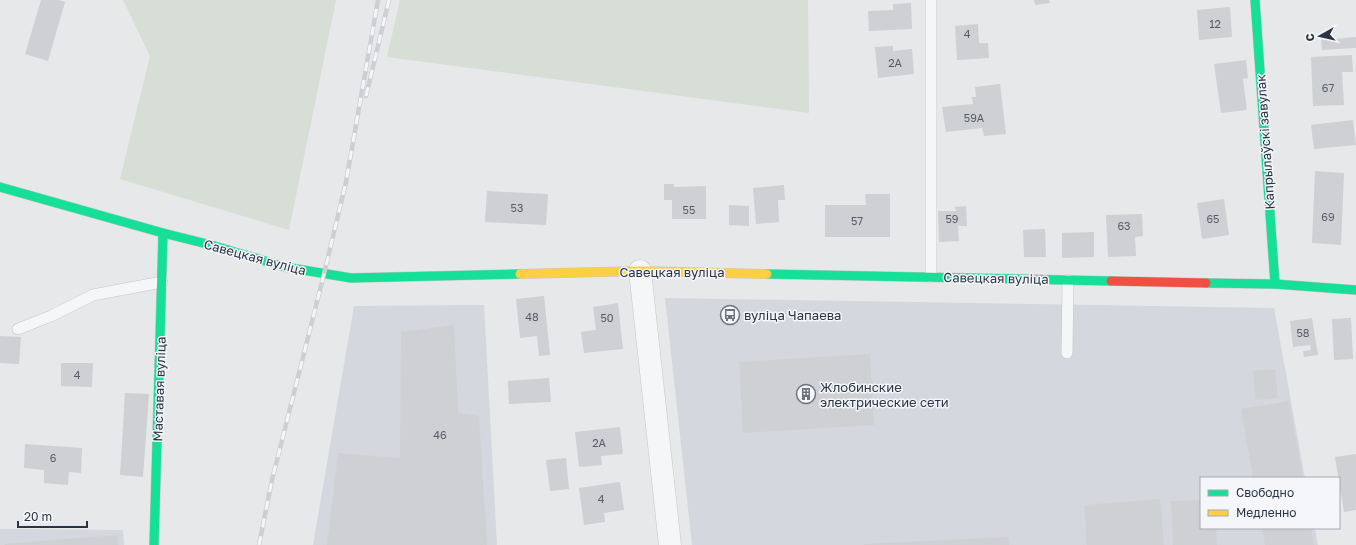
<svg xmlns="http://www.w3.org/2000/svg" width="1356" height="545" viewBox="0 0 1356 545" font-family="'Golos Text',sans-serif">
  <rect width="100%" height="100%" fill="#e6e8ea"/>
  <g fill="#d4d7dd">
    <polygon points="665,298 1274,308 1305,478 1201,478 1201,528 1315,528 1318,545 692,545"/>
    <polygon points="484,305 497,545 313,545 354,306"/>
    <polygon points="0,529 123,530 124,545 0,545"/>
  </g>
  <g fill="#d6ded6">
    <polygon points="123,0 336,0 289,230 120,179 150,56"/>
    <polygon points="400,0 808,0 809,113 387,57"/>
  </g>
  <g fill="#ced0d3">
    <polygon points="41,0 58,0 65,2 48,61 25,54"/>
    <polygon points="1034,0 1049,0 1050,3 1035,5"/>
    <polygon points="911,3 912,29 869,31 868,11 893,10 893,4"/>
    <polygon points="1230,7 1232,37 1199,40 1197,10"/>
    <polygon points="978,24 979,43 988,43 989,58 957,60 955,26"/>
    <polygon points="1356,37 1356,48 1322,50 1321,40"/>
    <polygon points="893,46 893,51 912,49 914,74 878,78 875,47"/>
    <polygon points="1352,55 1353,72 1342,72 1344,105 1313,106 1311,57"/>
    <polygon points="1246,60 1248,78 1243,79 1247,110 1221,113 1214,64"/>
    <polygon points="1000,84 1006,134 984,136 982,128 946,132 942,107 973,104 972,97 976,97 975,87"/>
    <polygon points="1353,120 1356,145 1314,149 1311,125"/>
    <polygon points="1315,171 1344,173 1341,245 1312,243"/>
    <polygon points="664,184 674,184 674,187 706,186 706,219 672,219 672,200 664,200"/>
    <polygon points="784,185 785,200 778,200 779,222 756,224 753,188"/>
    <polygon points="487,191 548,194 546,225 485,222"/>
    <polygon points="865,194 890,194 890,237 825,237 825,205 866,205"/>
    <polygon points="1224,199 1229,235 1202,239 1197,203"/>
    <polygon points="729,205 749,206 749,226 729,225"/>
    <polygon points="966,206 967,226 958,226 959,241 939,242 938,211 956,211 955,207"/>
    <polygon points="1142,214 1143,236 1135,237 1136,256 1108,257 1106,215"/>
    <polygon points="1045,229 1046,257 1024,257 1023,230"/>
    <polygon points="1094,232 1094,257 1062,258 1062,233"/>
    <polygon points="544,296 550,355 539,356 537,336 520,338 516,299"/>
    <polygon points="618,303 623,349 584,353 581,332 596,330 593,307"/>
    <polygon points="1312,318 1318,355 1304,357 1303,351 1311,350 1310,345 1293,347 1290,321"/>
    <polygon points="1351,318 1353,359 1334,360 1332,319"/>
    <polygon points="454,325 458,413 479,416 487,545 327,545 338,453 400,458 401,332"/>
    <polygon points="0,336 21,337 19,364 0,363"/>
    <polygon points="870,354 874,425 743,433 739,362"/>
    <polygon points="61,363 93,363 92,387 61,386"/>
    <polygon points="1275,369 1278,398 1256,400 1253,371"/>
    <polygon points="549,378 551,402 509,404 508,381"/>
    <polygon points="125,393 149,394 143,477 120,475"/>
    <polygon points="1289,401 1303,478 1253,478 1241,409"/>
    <polygon points="620,427 623,454 601,456 602,465 579,467 575,432"/>
    <polygon points="25,444 82,448 81,473 69,472 68,485 44,483 44,470 24,468"/>
    <polygon points="1356,454 1356,510 1344,512 1335,457"/>
    <polygon points="566,458 569,489 550,491 546,460"/>
    <polygon points="620,482 624,510 604,513 605,522 584,525 579,488"/>
    <polygon points="1160,499 1164,545 1087,545 1084,505"/>
    <polygon points="1201,500 1201,528 1216,528 1217,545 1173,545 1171,501"/>
    <polygon points="1262,528 1311,528 1314,545 1265,545"/>
    <polygon points="117,535 118,545 5,545 5,544"/>
    <polygon points="1008,537 1009,545 864,545 864,544"/>
  </g>
  <g fill="none" stroke-linecap="round" stroke-linejoin="round">
    <defs>
      <g id="lane">
        <polyline points="931,277 931,0"/>
        <polyline points="18,329 51,316 93,295 162,282"/>
        <polyline points="1067,353 1068,280"/>
      </g>
      <polyline id="street" points="640,271 670,545"/>
      <g id="fast">
        <polyline points="1255,0 1275,284"/>
        <polyline points="0,187 163,233 211,245 285,267 351,278 520,274"/>
        <polyline points="767,274 1111,281"/>
        <polyline points="1206,283 1275,284 1356,290"/>
        <polyline points="154,545 163,233"/>
      </g>
      <polyline id="slow" points="520,274 640,271 767,274"/>
      <polyline id="jam" points="1111,281 1206,283"/>
    </defs>
    <use href="#lane" stroke="#c4c6c8" stroke-width="12"/>
    <use href="#street" stroke="#c4c6c8" stroke-width="23"/>
    <use href="#fast" stroke="#c4c6c8" stroke-width="10"/>
    <use href="#slow" stroke="#c4c6c8" stroke-width="10"/>
    <use href="#jam" stroke="#c4c6c8" stroke-width="10"/>
    <use href="#lane" stroke="#f5f6f7" stroke-width="11"/>
    <use href="#street" stroke="#f5f6f7" stroke-width="22"/>
    <use href="#fast" stroke="#16e098" stroke-width="9"/>
    <use href="#slow" stroke="#ffcf43" stroke-width="9"/>
    <use href="#jam" stroke="#f24e42" stroke-width="9"/>
    <defs>
      <g id="rail">
        <polyline points="366,96 389,0"/>
        <polyline points="259,545 272,480 324,274 346,182 378,0"/>
      </g>
    </defs>
    <use href="#rail" stroke="#cecfd2" stroke-width="4.5"/>
    <use href="#rail" stroke="#f4f6f9" stroke-width="3" stroke-dasharray="9" stroke-linecap="butt"/>
  </g>
  <defs>
    <symbol id="bus-ring" viewBox="-11 -11 22 22"><circle r="9.5" fill="#f4f6f9" stroke="#6c737f" stroke-width="1.5"/><path d="M-5-6H5V4H4V6H2V4H-2V6H-4V4H-5ZM-3.5-4V0h7V-4ZM-3.5 1.2v1.5H-2V1.2ZM2 1.2v1.5H3.5V1.2Z" fill="#6c737f"/></symbol>
    <symbol id="building-ring" viewBox="-11 -11 22 22"><circle r="9.5" fill="#f4f6f9" stroke="#6c737f" stroke-width="1.5"/><path d="M-4-6H4V6H1V3H-1V6H-4ZM-2.5-4.3h1.7v1.8h-1.7ZM.8-4.3h1.7v1.8H.8ZM-2.5-1h1.7V.8h-1.7ZM.8-1h1.7V.8H.8Z" fill="#6c737f"/></symbol>
  </defs>
  <g fill-rule="evenodd">
    <use href="#bus-ring" x="719" y="304" width="22" height="22"/>
    <use href="#building-ring" x="795" y="383" width="22" height="22"/>
  </g>
  <g text-anchor="middle" stroke-width="3" stroke-linejoin="round" paint-order="stroke">
    <g font-size="11" fill="#545c69">
      <text x="1215" y="28">12</text>
      <text x="967" y="38">4</text>
      <text x="895" y="67">2А</text>
      <text x="1328" y="92">67</text>
      <text x="974" y="122">59А</text>
      <text x="517" y="212">53</text>
      <text x="689" y="214">55</text>
      <text x="1328" y="221">69</text>
      <text x="952" y="223">59</text>
      <text x="1213" y="223">65</text>
      <text x="857" y="225">57</text>
      <text x="1124" y="230">63</text>
      <text x="532" y="321">48</text>
      <text x="607" y="322">50</text>
      <text x="1303" y="337">58</text>
      <text x="77" y="379">4</text>
      <text x="440" y="439">46</text>
      <text x="599" y="447">2А</text>
      <text x="53" y="462">6</text>
      <text x="601" y="503">4</text>
    </g>
    <g font-size="13" fill="#2b3445" stroke="#f4f6f9">
      <text transform="translate(1265 142) rotate(-94)" y="5">Капрылаўскі завулак</text>
      <text transform="translate(255 257) rotate(15)" y="5">Савецкая вуліца</text>
      <text x="672" y="277">Савецкая вуліца</text>
      <text transform="translate(996 278) rotate(1)" y="5">Савецкая вуліца</text>
      <text transform="translate(159 389) rotate(-88)" y="5">Маставая вуліца</text>
    </g>
    <g font-size="13" fill="#2b3445" stroke="#f4f6f9" text-anchor="start">
      <text x="744" y="320">вуліца Чапаева</text>
      <text x="820" y="392">Жлобинские<tspan x="820" dy="15">электрические сети</tspan></text>
    </g>
  </g>
  <rect x="1200" y="477" width="140" height="52" fill="#f4f6f9" stroke="#a4a8b1"/>
  <rect x="1208" y="490" width="20" height="6" fill="#16e098" stroke="#a4a8b1"/>
  <text x="1236" y="497" font-size="12" fill="#2b3445">Свободно</text>
  <rect x="1208" y="510" width="20" height="6" fill="#ffcf43" stroke="#a4a8b1"/>
  <text x="1236" y="517" font-size="12" fill="#2b3445">Медленно</text>
  <g transform="translate(1320 36) rotate(262)" stroke="#f4f6f9" stroke-width="3" paint-order="stroke">
  <path d="M0-3L7 15L0 10L-7 15Z" fill="#2b3445"/>
  <text y="-6" font-size="11" font-weight="bold" text-anchor="middle" fill="#2b3445">С</text>
  </g>
  <path d="M18 521v6h69v-6" fill="none" stroke="#2b3445" stroke-width="2"/>
  <text x="24" y="521" font-size="12" fill="#2b3445" stroke="#f4f6f9" stroke-width="3" paint-order="stroke">20 m</text>
</svg>
